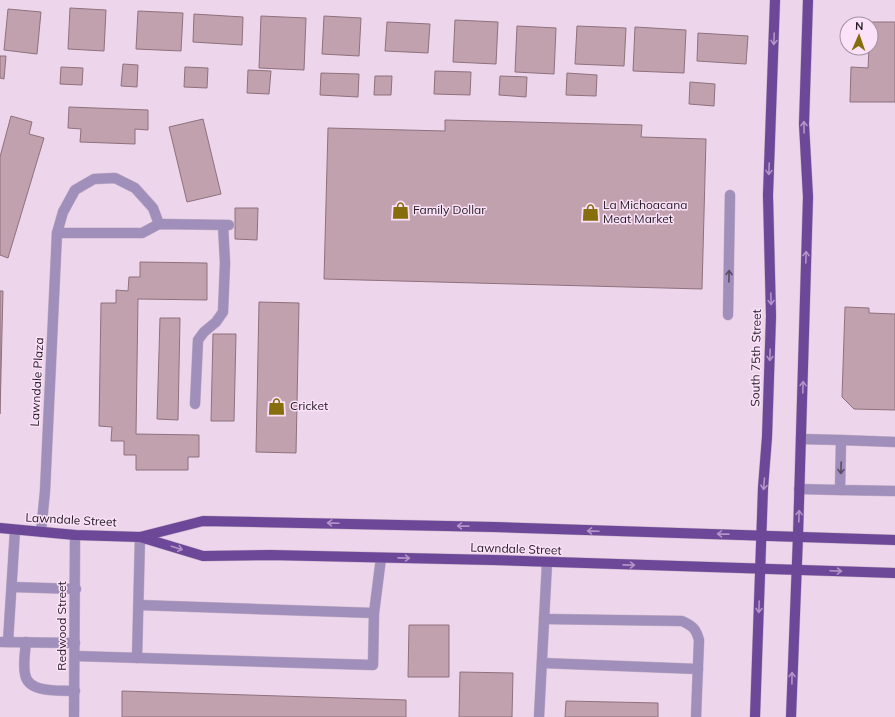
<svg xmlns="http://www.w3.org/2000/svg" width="895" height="717" viewBox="0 0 895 717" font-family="Mulish,sans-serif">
  <rect width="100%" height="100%" fill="#edd5ec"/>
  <g fill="#c0a1ad" stroke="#8e717c">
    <polygon points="70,8 106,10 104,51 68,49"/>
    <polygon points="8,9 41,12 37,54 4,50"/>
    <polygon points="138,11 183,13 181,51 136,49"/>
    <polygon points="194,14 243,17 242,45 193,42"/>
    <polygon points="261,16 306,18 304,70 259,68"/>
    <polygon points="324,16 361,18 359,56 322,54"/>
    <polygon points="455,20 498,22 496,64 453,62"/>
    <polygon points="387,22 430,24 428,53 385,51"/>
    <polygon points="869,22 895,22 895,102 850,102 851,67 868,68 869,48 871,48 871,24 869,24"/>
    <polygon points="517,26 556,28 554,74 515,72"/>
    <polygon points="577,26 626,28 624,66 575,64"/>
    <polygon points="635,27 686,30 684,73 633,71"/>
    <polygon points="698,33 748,36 746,64 697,61"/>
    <polygon points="0,56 6,56 4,79 0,78"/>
    <polygon points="123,64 138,65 137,87 121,86"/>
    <polygon points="61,67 83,68 82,85 60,84"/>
    <polygon points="185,67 208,68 207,88 184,87"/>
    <polygon points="248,70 271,71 269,94 247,93"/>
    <polygon points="435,71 471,72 470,95 434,94"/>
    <polygon points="321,73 359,74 358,97 320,95"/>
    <polygon points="567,73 597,75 596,96 566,95"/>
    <polygon points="375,76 392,76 391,95 374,95"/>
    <polygon points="500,76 527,77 526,97 499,95"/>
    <polygon points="690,82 715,84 714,106 689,104"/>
    <polygon points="69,107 148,110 148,130 135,129 135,144 80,142 81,129 68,128"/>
    <polygon points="11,116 32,122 29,134 44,138 8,258 0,255 0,157"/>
    <polygon points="203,119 221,194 187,202 169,127"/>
    <polygon points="445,120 642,125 641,137 706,139 702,289 324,279 328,128 445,131"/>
    <polygon points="235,208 258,208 257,240 235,239"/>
    <polygon points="140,262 207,263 207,300 138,299 136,434 199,435 199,457 188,457 188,470 136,470 136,455 124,455 124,441 111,441 112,427 99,426 101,303 116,303 116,290 128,291 129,277 140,277"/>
    <polygon points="0,291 3,291 0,414"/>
    <polygon points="259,302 299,303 296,453 256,452"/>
    <polygon points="845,307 869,308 869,313 895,314 895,410 854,409 842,397"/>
    <polygon points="160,318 180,318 178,420 157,419"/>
    <polygon points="213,334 236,334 234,421 211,421"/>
    <polygon points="409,625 449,625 449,677 408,677"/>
    <polygon points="460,672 513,673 512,717 459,717"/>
    <polygon points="122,691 406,700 406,717 122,717"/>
    <polygon points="566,701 658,703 658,717 565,717"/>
  </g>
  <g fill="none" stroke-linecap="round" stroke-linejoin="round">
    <defs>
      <g id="minor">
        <polyline points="57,233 142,233 159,224 229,225"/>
        <polyline points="728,315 730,195"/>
        <polyline points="195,404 198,340 204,332 216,322 223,312 225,263 223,225"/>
        <polyline points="801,439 841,440"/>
        <polyline points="895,442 841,440 840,490 895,491"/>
        <polyline points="799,489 840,490"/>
        <polyline points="41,532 45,491 57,233 63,212 75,190 94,179 115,178 135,188 153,208 159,224"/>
        <polyline points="12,587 76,589"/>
        <polyline points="139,605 374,613"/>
        <path d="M544 619 682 621C693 626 696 629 699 640L696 717"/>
        <polyline points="0,642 75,643"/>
        <polyline points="8,642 15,530"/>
        <path d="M26 642C25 652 23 664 25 674 28 694 60 690 75 691"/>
        <polyline points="75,656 373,665 374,613 381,558"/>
        <polyline points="137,658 140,537"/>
        <polyline points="542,663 698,669"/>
        <polyline points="74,717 75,535"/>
        <polyline points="539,717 547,563"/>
      </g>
      <g id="major">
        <polyline points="0,528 75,535 140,537 203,556 270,555 493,560 895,573"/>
        <polyline points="140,537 203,521 494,527 895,540"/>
        <polyline points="755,717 763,488 767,437 771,316 768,195 775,0"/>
        <polyline points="791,717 798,536 808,197 804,124 808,0"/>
      </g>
    </defs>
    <use href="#minor" stroke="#c8b3c7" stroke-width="11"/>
    <use href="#major" stroke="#c8b3c7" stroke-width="11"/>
    <use href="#minor" stroke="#a08ebb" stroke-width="10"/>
    <use href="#major" stroke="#6d4798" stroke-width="10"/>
  </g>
  <defs><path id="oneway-shaft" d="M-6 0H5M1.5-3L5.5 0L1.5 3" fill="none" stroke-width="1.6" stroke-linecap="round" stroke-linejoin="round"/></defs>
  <g stroke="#b494c8">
    <use href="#oneway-shaft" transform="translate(774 39) rotate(92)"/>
    <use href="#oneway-shaft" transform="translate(804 127) rotate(-91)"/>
    <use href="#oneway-shaft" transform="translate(769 169) rotate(92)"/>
    <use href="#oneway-shaft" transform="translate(806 257) rotate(-88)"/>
    <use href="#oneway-shaft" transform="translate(771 299) rotate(88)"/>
    <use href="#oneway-shaft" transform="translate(770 355) rotate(92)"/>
    <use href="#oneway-shaft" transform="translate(803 387) rotate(-88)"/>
    <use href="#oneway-shaft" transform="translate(764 484) rotate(94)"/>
    <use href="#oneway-shaft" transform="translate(799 516) rotate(-88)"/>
    <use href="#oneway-shaft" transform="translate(333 523) rotate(-178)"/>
    <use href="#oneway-shaft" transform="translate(463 526) rotate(-179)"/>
    <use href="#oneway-shaft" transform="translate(593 531) rotate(-178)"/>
    <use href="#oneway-shaft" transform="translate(723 534) rotate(-179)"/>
    <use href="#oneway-shaft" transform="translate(177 548) rotate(17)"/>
    <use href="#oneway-shaft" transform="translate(404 558) rotate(1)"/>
    <use href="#oneway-shaft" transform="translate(629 565) rotate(1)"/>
    <use href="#oneway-shaft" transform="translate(836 571) rotate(2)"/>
    <use href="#oneway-shaft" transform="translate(759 607) rotate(92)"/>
    <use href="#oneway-shaft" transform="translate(792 678) rotate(-89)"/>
  </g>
  <g stroke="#5a4d66">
    <use href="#oneway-shaft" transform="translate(729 276) rotate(-89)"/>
    <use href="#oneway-shaft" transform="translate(841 468) rotate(92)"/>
  </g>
  <defs>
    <symbol id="shop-bare" viewBox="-9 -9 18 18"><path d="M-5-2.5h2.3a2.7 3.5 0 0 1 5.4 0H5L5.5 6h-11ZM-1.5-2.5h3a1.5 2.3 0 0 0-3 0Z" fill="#866e0c" stroke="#fbe2f9" stroke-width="2.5" paint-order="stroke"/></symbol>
  </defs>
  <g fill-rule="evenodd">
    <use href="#shop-bare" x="388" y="198" width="25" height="25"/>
    <use href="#shop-bare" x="578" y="200" width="25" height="25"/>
    <use href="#shop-bare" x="264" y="394" width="25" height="25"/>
  </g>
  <g text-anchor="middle" stroke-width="3" stroke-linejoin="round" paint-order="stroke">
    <g font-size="12" fill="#201820" stroke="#fbe2f9" text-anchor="start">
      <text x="603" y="209">La Michoacana<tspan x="603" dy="14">Meat Market</tspan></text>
      <text x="413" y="214">Family Dollar</text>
      <text x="290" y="410">Cricket</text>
    </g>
    <g font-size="12" fill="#201820" stroke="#fbe2f9">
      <text transform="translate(756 358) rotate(-89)" y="4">South 75th Street</text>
      <text transform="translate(37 382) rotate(-87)" y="4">Lawndale Plaza</text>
      <text transform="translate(71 520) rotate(3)" y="4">Lawndale Street</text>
      <text transform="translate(516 549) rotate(2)" y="4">Lawndale Street</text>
      <text transform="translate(62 626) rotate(-90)" y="4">Redwood Street</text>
    </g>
  </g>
  <g transform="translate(859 36) rotate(2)"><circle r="19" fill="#fbe2f9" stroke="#a391a2"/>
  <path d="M0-3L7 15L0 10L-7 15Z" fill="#866e0c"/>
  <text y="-6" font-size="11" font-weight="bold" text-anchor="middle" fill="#201820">N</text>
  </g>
</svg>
